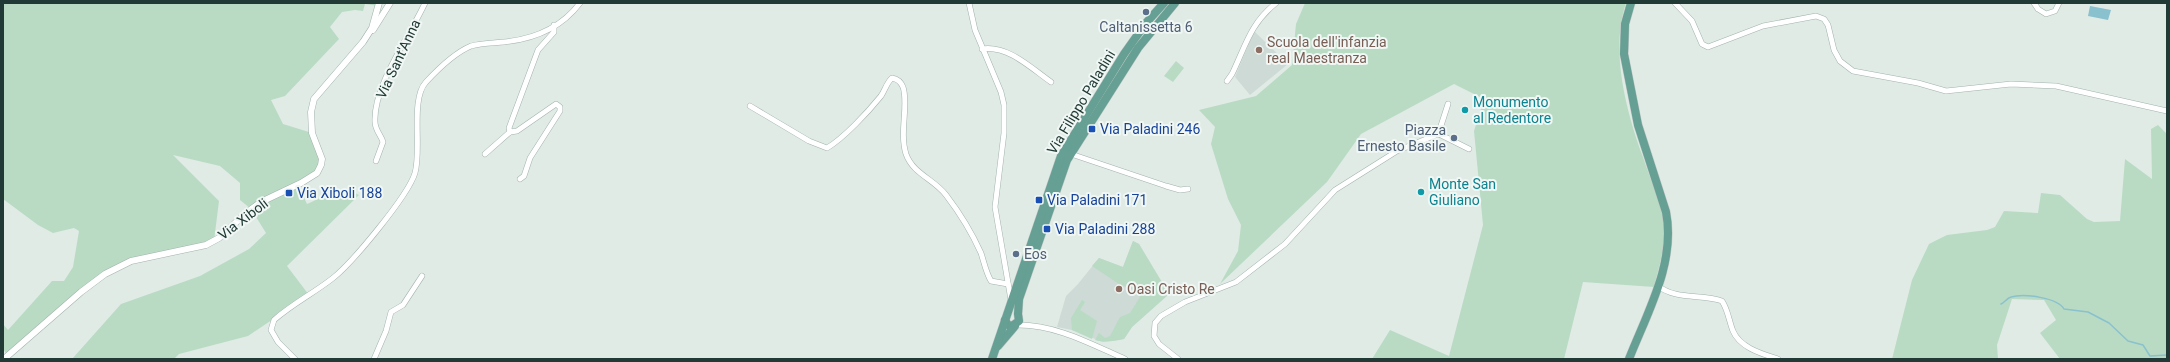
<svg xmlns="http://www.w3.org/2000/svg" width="2170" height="362" viewBox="0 0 2170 362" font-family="Roboto,sans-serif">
  <rect width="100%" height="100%" fill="#e0ebe6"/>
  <g fill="#cedad5">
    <polygon points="1254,31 1288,64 1250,95 1235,77"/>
    <polygon points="1133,241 1139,244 1169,294 1132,327 1124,339 1103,342 1072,330 1057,327 1066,296 1078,284 1099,258 1123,267"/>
  </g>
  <g fill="#b9dbc4">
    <path d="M3 3H379V6L365 4 363 11 355 10 342 12 330 27 339 39 285 96 271 100 283 124 312 133 320 153 319 169 298 185 307 204C324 197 340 184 359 195L287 266 309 295 248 336 179 354 174 359H72L121 304 200 276 249 249 266 233 251 209 240 200V183L220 166 173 155 219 201 214 241 131 261 105 274 8 356 3 349V324L8 330 52 281H64L73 267 79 231 74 228 53 233 38 225 3 199Z"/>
    <path d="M1305 3H1626C1610 50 1626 111 1643 157 1650 179 1661 201 1664 224 1666 246 1659 266 1654 287L1583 282 1564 359H1372L1390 330 1449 356 1483 225 1474 131 1484 99 1454 84 1361 134 1327 182 1220 284 1238 251 1241 225 1228 199 1211 144 1215 127 1199 110 1256 96 1292 65 1296 24Z"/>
    <polygon points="1176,61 1184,68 1173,82 1164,76"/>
    <polygon points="2158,125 2167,134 2167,359 2060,359 2040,333 2056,320 2044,300 2012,299 1997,345 1998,359 1892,359 1912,280 1929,244 1947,235 1987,230 1995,227 2004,211 2038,213 2041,193 2060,195 2087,219 2094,222 2120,221 2125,159 2152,179 2151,129"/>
    <path d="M1133 241 1139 244 1169 294 1132 327 1124 339C1114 341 1105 343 1095 340L1099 333 1105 338 1110 336 1120 317 1130 313 1140 297 1134 293V290L1119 284 1092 266 1099 258 1123 267Z"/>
    <polygon points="1082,300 1085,302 1080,310 1097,321 1092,339 1072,330 1071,318"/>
  </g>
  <polygon fill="#89c1ce" points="2090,6 2111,10 2108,20 2088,16"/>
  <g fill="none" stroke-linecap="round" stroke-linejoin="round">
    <path stroke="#89c1ce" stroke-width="1.5" d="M2001 304C2004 303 2007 298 2011 297 2024 293 2058 298 2064 309L2088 312 2109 323 2128 341 2143 345 2150 356 2167 355"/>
    <defs>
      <g id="minor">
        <polyline points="969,3 975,30 1001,92 1004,105 1004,133 995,207 1011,300"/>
        <polyline points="1675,3 1692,21 1702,44 1708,47 1763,26 1816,16 1824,19 1828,25 1834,50 1840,61 1853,71 1918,83 1946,91 2011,84 2056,86 2167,111"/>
        <polyline points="2034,3 2038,9 2046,14 2055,11 2059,3"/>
        <path d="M982 49C1008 45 1031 68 1051 82"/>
        <path d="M1227 81 1232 74C1246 45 1250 24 1276 3"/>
        <path d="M750 106 809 141 827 148C844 138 868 112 881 96 885 90 887 82 892 78 898 79 901 82 903 87 909 104 899 132 906 154 913 174 934 179 946 195 959 212 972 233 981 253 984 262 986 273 991 281L1008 284"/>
        <polyline points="1438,135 1448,104"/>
        <polyline points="485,154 510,132"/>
        <polyline points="1071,154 1166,186 1180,190 1188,189"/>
        <path d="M376 161 383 142C381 135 375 130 375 122 373 86 410 36 425 3"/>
        <polyline points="520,179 524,176 530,158 560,111 560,107 556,104 517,131 510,132 509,128 538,50 554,32 554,25"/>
        <path d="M1658 286C1676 300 1702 294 1722 301 1728 310 1729 321 1733 331 1740 348 1763 354 1778 359"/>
        <path d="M1016 325C1055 324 1091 344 1125 359"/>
        <path d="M295 359 278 342 271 330 274 320C292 304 314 293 333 278 352 263 408 196 415 173 422 149 410 99 426 82 439 68 454 53 471 46 481 43 494 43 504 42 534 39 562 27 580 3"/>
        <polyline points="374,359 386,331 391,312 403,305 422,276"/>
        <polyline points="1178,359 1159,344 1154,336 1155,323 1161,316 1185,302 1236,282 1285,244 1335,190 1397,151 1436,135 1439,134 1469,149"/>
      </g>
      <g id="tertiary">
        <polyline points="373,30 390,3"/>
        <polyline points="4,359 81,292 105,274 131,261 206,245 219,238 246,213 261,202 301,183 317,173 321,165 322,159 312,133 311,112 314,99 363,42 372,28 379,3"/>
      </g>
      <g id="primary">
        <polyline points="1005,320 1008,325 1012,326 1019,321 1018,314 1019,299 1067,160 1138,48 1175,3"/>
        <polyline points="998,346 1015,326"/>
        <polyline points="992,359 1061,156 1124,54 1146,23 1164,3"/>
        <path d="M1629 359C1647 313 1676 263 1666 212L1638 125 1624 54 1625 24 1631 3"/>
      </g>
    </defs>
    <use href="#minor" stroke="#a3b2ad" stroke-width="6"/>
    <use href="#tertiary" stroke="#a3b2ad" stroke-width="7"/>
    <use href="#primary" stroke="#c1c8c6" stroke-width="9"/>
    <use href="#minor" stroke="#fff" stroke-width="5"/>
    <use href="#tertiary" stroke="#fff" stroke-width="6"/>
    <use href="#primary" stroke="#669f93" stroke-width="8"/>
  </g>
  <g fill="#5c6f8a" stroke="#f0f7f4" stroke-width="1.5">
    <circle cx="1146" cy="12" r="4"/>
    <circle cx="1454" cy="138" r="4"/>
    <circle cx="1016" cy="254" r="4"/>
  </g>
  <g fill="#8d6e63" stroke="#f0f7f4" stroke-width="1.5">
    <circle cx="1259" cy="50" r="4"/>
    <circle cx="1119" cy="289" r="4"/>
  </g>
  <g fill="#0f9aa8" stroke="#f0f7f4" stroke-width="1.5">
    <circle cx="1465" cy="110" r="4"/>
    <circle cx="1421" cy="192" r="4"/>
  </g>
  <g fill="#1a4fb4" stroke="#f0f7f4" stroke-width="1.5">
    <rect x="1088" y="125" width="8" height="8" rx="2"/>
    <rect x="285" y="189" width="8" height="8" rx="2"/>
    <rect x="1035" y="196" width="8" height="8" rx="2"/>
    <rect x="1043" y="225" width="8" height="8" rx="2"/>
  </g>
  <g text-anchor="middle" stroke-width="4" stroke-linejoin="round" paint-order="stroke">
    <g font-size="14" fill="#4e5e75" stroke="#f0f7f4">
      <text x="1146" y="32">Caltanissetta 6</text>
      <text x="1446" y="135" text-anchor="end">Piazza<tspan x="1446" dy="16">Ernesto Basile</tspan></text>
      <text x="1024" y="259" text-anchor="start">Eos</text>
    </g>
    <g font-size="14" fill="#785e54" stroke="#f0f7f4" text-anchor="start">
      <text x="1267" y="47">Scuola dell'infanzia<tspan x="1267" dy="16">real Maestranza</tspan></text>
      <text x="1127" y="294">Oasi Cristo Re</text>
    </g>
    <g font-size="14" fill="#213a35" stroke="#f0f7f4">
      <text transform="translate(398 59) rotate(-65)" y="5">Via Sant'Anna</text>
      <text transform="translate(1081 102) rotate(-59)" y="5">Via Filippo Paladini</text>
      <text transform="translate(243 219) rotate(-37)" y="5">Via Xiboli</text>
    </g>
    <g font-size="14" fill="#0d838f" stroke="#f0f7f4" text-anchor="start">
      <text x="1473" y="107">Monumento<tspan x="1473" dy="16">al Redentore</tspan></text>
      <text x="1429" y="189">Monte San<tspan x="1429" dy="16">Giuliano</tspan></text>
    </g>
    <g font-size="14" fill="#164399" stroke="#f0f7f4" text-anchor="start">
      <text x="1100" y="134">Via Paladini 246</text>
      <text x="297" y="198">Via Xiboli 188</text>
      <text x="1047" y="205">Via Paladini 171</text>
      <text x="1055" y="234">Via Paladini 288</text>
    </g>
  </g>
  <rect width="2170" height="362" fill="none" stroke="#213a35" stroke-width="8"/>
</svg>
